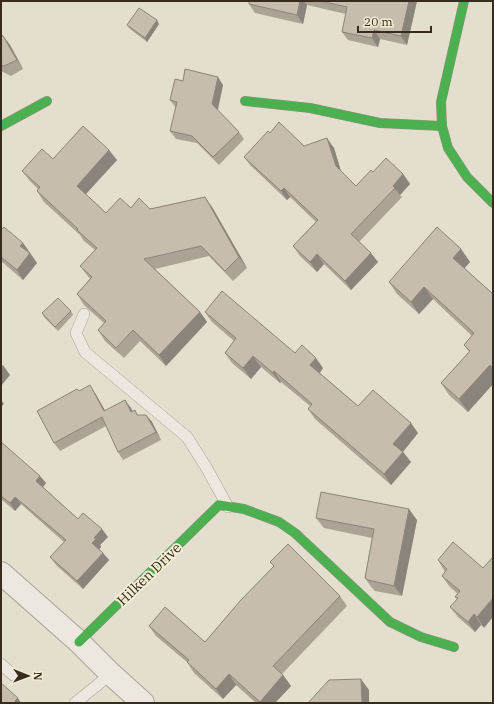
<svg xmlns="http://www.w3.org/2000/svg" width="494" height="704" viewBox="0 0 494 704" font-family="'IBM Plex Serif',serif">
  <rect width="100%" height="100%" fill="#e3dece"/>
  <g fill="none" stroke-linecap="round" stroke-linejoin="round">
    <defs>
      <g id="lane">
        <polyline points="84,314 76,333 85,352 187,437 206,467 228,507"/>
        <polyline points="1,664 13,675"/>
        <polyline points="75,703 111,674"/>
      </g>
      <polyline id="street" points="1,573 79,642 111,674 143,703"/>
      <g id="fast">
        <polyline points="464,1 441,102 442,126 448,148 467,177 493,203"/>
        <polyline points="245,101 310,108 380,123 442,126"/>
        <polyline points="1,126 47,101"/>
        <polyline points="79,642 219,505 244,509 279,522 295,533 390,622 421,637 454,647"/>
      </g>
    </defs>
    <use href="#lane" stroke="#a8a397" stroke-width="12"/>
    <use href="#street" stroke="#a8a397" stroke-width="24"/>
    <use href="#fast" stroke="#989286" stroke-width="10"/>
    <use href="#lane" stroke="#ece8df" stroke-width="11"/>
    <use href="#street" stroke="#ece8df" stroke-width="22"/>
    <use href="#fast" stroke="#4caf50" stroke-width="9"/>
  </g>
  <g fill="#aba396">
    <polygon points="249,1 417,1 407,45 380,39 378,47 348,40 342,32 346,14 307,5 303,24 255,13 249,4"/>
    <polygon points="159,24 147,42 130,29 127,25"/>
    <polygon points="1,35 3,36 10,45 23,69 11,76 1,71"/>
    <polygon points="183,81 223,85 218,110 239,132 244,139 219,165 197,143 176,139 170,131 176,108 170,100"/>
    <polygon points="270,133 304,146 334,148 341,171 356,186 373,172 403,174 410,184 400,195 402,197 359,242 378,262 351,290 324,264 317,272 300,256 293,246 316,222 290,197 287,200 251,166 244,157"/>
    <polygon points="53,159 117,160 86,194 106,213 131,208 150,209 212,207 247,268 233,281 209,256 155,269 200,312 207,322 166,366 140,341 124,358 105,341 98,330 104,323 84,305 77,294 90,279 80,266 95,250 84,241 80,235 44,202 37,191 38,189 30,181 22,171"/>
    <polygon points="1,230 23,243 37,263 23,280 1,261"/>
    <polygon points="461,249 470,262 464,268 493,294 493,384 468,412 449,395 441,383 469,352 464,345 472,336 433,299 419,314 397,294 389,282"/>
    <polygon points="71,311 73,315 58,331 44,317 42,313"/>
    <polygon points="205,312 295,353 323,368 320,373 358,406 418,433 403,452 411,462 391,485 315,419 308,409 310,406 281,382 280,383 261,367 251,379 232,363 225,353 234,341 212,322"/>
    <polygon points="79,391 95,393 105,411 125,400 132,411 138,415 146,415 152,422 161,440 123,460 118,452 106,426 60,451 54,443"/>
    <polygon points="1,442 46,483 43,487 78,519 108,537 100,545 101,547 99,549 109,560 83,589 56,565 50,557 64,542 21,504 15,511 1,499"/>
    <polygon points="316,518 417,520 402,596 375,591 372,588 365,578 372,538 324,528"/>
    <polygon points="453,542 484,628 481,625 475,632 458,617 450,607 457,599 455,597 458,594 449,586 442,576 445,572 438,560"/>
    <polygon points="270,562 340,596 347,606 282,674 291,686 275,703 256,703 236,685 223,699 194,673 187,662 156,636 149,626 205,642 274,566"/>
  </g>
  <g fill="#8b847a">
    <polygon points="300,1 304,1 307,5 303,24 297,15"/>
    <polygon points="409,1 417,1 407,45 401,36"/>
    <polygon points="157,20 159,24 147,42 145,38"/>
    <polygon points="374,30 380,39 378,47 372,38"/>
    <polygon points="3,36 10,45 23,69 17,60"/>
    <polygon points="218,77 223,85 217,112 212,104"/>
    <polygon points="327,138 334,148 342,175 336,166"/>
    <polygon points="109,150 117,160 84,196 77,186"/>
    <polygon points="403,174 410,184 400,195 393,186"/>
    <polygon points="284,188 290,197 287,200 281,191"/>
    <polygon points="205,197 212,207 247,268 239,257"/>
    <polygon points="23,243 30,253 27,255 20,246"/>
    <polygon points="461,249 470,262 462,271 453,258"/>
    <polygon points="30,253 37,263 23,280 17,270"/>
    <polygon points="371,253 378,262 351,290 345,281"/>
    <polygon points="317,254 324,264 317,272 310,262"/>
    <polygon points="424,287 433,299 419,314 411,302"/>
    <polygon points="200,312 207,322 166,366 159,355"/>
    <polygon points="253,356 261,367 251,379 243,368"/>
    <polygon points="316,358 323,368 318,375 310,365"/>
    <polygon points="3,365 10,375 1,386 1,367"/>
    <polygon points="490,365 493,370 493,384 468,412 459,399"/>
    <polygon points="274,371 281,382 280,383 273,373"/>
    <polygon points="90,385 95,393 110,419 104,411"/>
    <polygon points="1,400 4,404 1,407"/>
    <polygon points="125,400 131,408 137,419 131,412"/>
    <polygon points="146,415 152,422 161,440 156,432"/>
    <polygon points="411,423 418,433 401,454 393,444"/>
    <polygon points="403,452 411,462 391,485 384,474"/>
    <polygon points="40,476 46,483 41,489 36,481"/>
    <polygon points="15,497 21,504 15,511 10,503"/>
    <polygon points="409,509 417,520 402,596 394,586"/>
    <polygon points="102,529 108,537 100,545 101,547 98,551 92,543 94,538"/>
    <polygon points="103,553 109,560 83,589 77,581"/>
    <polygon points="493,598 493,617 484,628 477,617"/>
    <polygon points="474,614 481,625 475,632 468,622"/>
    <polygon points="229,674 236,685 223,699 216,689"/>
    <polygon points="283,675 291,686 275,703 260,703 260,702"/>
    <polygon points="361,679 369,690 369,703 362,703"/>
    <polygon points="18,698 21,703 16,703 15,701"/>
  </g>
  <g fill="#c7bdaf" stroke="#8b847a">
    <polygon points="249,1 300,1 297,15 249,4"/>
    <polygon points="320,1 409,1 401,36 374,30 372,38 342,32 347,7"/>
    <polygon points="139,8 157,20 145,38 127,25"/>
    <polygon points="1,35 3,36 17,60 4,66 1,65"/>
    <polygon points="185,69 218,77 212,104 239,132 213,157 192,136 170,131 177,102 170,100 175,79 183,81"/>
    <polygon points="279,122 304,146 327,138 336,166 356,186 371,170 373,172 386,158 403,174 393,186 395,188 351,234 371,253 345,281 317,254 310,262 293,246 318,220 284,188 281,191 244,157 268,131 270,133"/>
    <polygon points="83,126 109,150 77,186 106,213 120,198 131,208 139,198 150,209 205,197 239,257 225,271 201,246 144,259 200,312 159,355 133,330 116,348 98,330 106,321 77,294 92,277 80,266 97,248 77,230 78,229 37,191 40,187 22,171 42,149 53,159"/>
    <polygon points="4,227 23,243 20,246 30,253 17,270 1,257 1,230"/>
    <polygon points="437,227 461,249 453,258 493,294 493,368 490,365 459,399 441,383 470,351 464,345 474,333 424,287 411,302 389,282"/>
    <polygon points="222,291 295,353 302,345 316,358 310,365 358,406 373,390 411,423 393,444 403,452 384,474 308,409 312,404 274,371 273,373 253,356 243,368 225,353 236,338 205,312"/>
    <polygon points="58,298 71,311 55,327 42,313"/>
    <polygon points="90,385 104,411 125,400 131,412 135,410 137,415 146,415 156,432 118,452 102,417 54,443 37,411 77,389 79,391"/>
    <polygon points="1,442 40,476 36,481 78,519 83,513 102,529 94,538 96,539 92,543 103,553 77,581 50,557 66,540 15,497 10,503 1,496"/>
    <polygon points="321,492 409,509 394,586 368,580 365,578 374,529 316,518"/>
    <polygon points="453,542 483,568 493,557 493,598 477,617 474,614 468,622 450,607 458,598 455,597 460,591 442,576 447,569 438,560"/>
    <polygon points="288,544 340,596 273,666 283,675 260,702 229,674 216,689 187,662 189,660 149,626 165,607 205,642 240,601 274,566 270,562"/>
    <polygon points="361,679 362,703 308,703 329,680"/>
    <polygon points="1,683 18,698 15,701 17,703 1,703"/>
  </g>
  <g text-anchor="middle" stroke-width="4" stroke-linejoin="round" paint-order="stroke">
    <g font-size="14" fill="#372c1f" stroke="#f4ecd4">
      <text transform="translate(149 574) rotate(-44)" y="5">Hilken Drive</text>
    </g>
  </g>
  <rect width="494" height="704" fill="none" stroke="#372c1f" stroke-width="4"/>
  <g transform="translate(28 676) rotate(91)" stroke="#f4ecd4" stroke-width="3" paint-order="stroke">
  <path d="M0-3L7 15L0 10L-7 15Z" fill="#372c1f"/>
  <text y="-6" font-size="11" font-weight="bold" text-anchor="middle" fill="#372c1f">N</text>
  </g>
  <path d="M358 26v6h73v-6" fill="none" stroke="#372c1f" stroke-width="2"/>
  <text x="364" y="26" font-size="12" fill="#372c1f" stroke="#f4ecd4" stroke-width="3" paint-order="stroke">20 m</text>
</svg>
